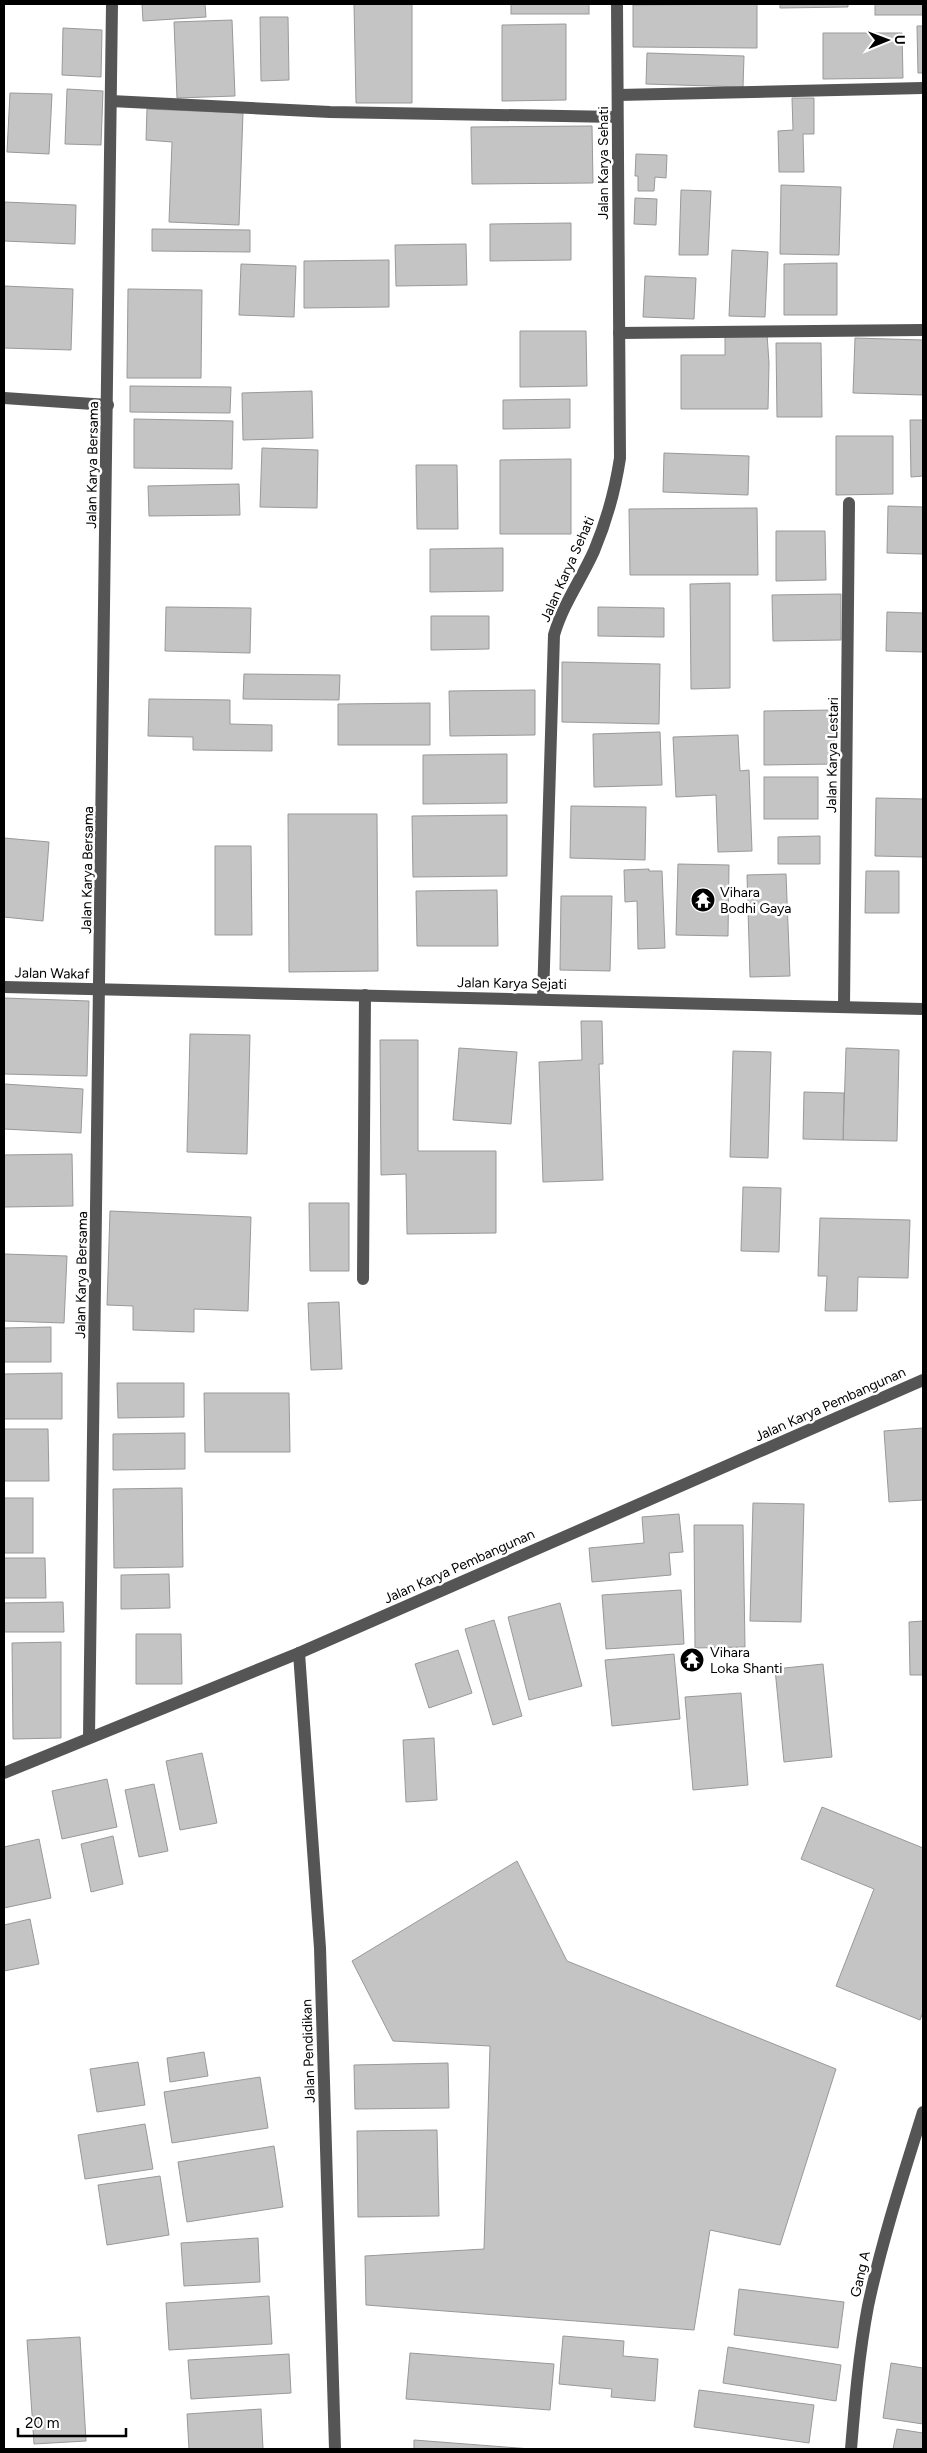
<svg xmlns="http://www.w3.org/2000/svg" width="927" height="2453" viewBox="0 0 927 2453" font-family="Figtree,sans-serif">
  <rect width="100%" height="100%" fill="#fff"/>
  <g fill="#c4c4c4" stroke="#999">
    <polygon points="142,4 205,4 206,17 143,21"/>
    <polygon points="354,4 412,4 412,103 356,103"/>
    <rect x="511" y="4" width="78" height="10"/>
    <polygon points="757,4 757,48 633,47 633,5"/>
    <polygon points="780,4 848,4 848,7 780,8"/>
    <rect x="875" y="4" width="48" height="11"/>
    <polygon points="260,17 288,17 289,80 261,81"/>
    <polygon points="232,20 235,96 177,98 174,22"/>
    <polygon points="566,24 566,100 502,101 502,25"/>
    <polygon points="917,26 923,26 923,73 918,73"/>
    <polygon points="63,28 102,30 101,77 62,75"/>
    <polygon points="823,33 902,33 903,78 823,79"/>
    <polygon points="647,53 744,56 743,87 646,84"/>
    <polygon points="67,89 103,91 101,145 65,144"/>
    <polygon points="10,93 52,94 49,154 7,152"/>
    <polygon points="792,98 814,98 814,134 803,134 804,172 779,172 778,131 793,130"/>
    <polygon points="147,109 243,113 239,225 169,222 172,142 146,140"/>
    <polygon points="592,126 593,183 472,184 471,127"/>
    <polygon points="636,154 667,155 666,178 655,177 654,191 638,191 638,176 635,176"/>
    <polygon points="781,185 841,187 839,255 780,254"/>
    <polygon points="681,190 711,191 708,255 679,255"/>
    <polygon points="635,198 657,199 656,225 634,224"/>
    <polygon points="4,202 76,205 75,244 4,241"/>
    <polygon points="571,223 571,260 490,261 490,224"/>
    <polygon points="152,229 250,230 250,252 152,251"/>
    <polygon points="466,244 467,285 396,286 395,245"/>
    <polygon points="732,250 768,252 765,317 729,316"/>
    <polygon points="389,260 389,307 304,308 304,261"/>
    <polygon points="837,263 837,315 784,315 784,264"/>
    <polygon points="241,264 296,266 294,317 239,315"/>
    <polygon points="645,276 696,278 694,319 643,317"/>
    <polygon points="4,286 73,289 71,350 4,348"/>
    <polygon points="128,289 202,290 201,378 127,378"/>
    <polygon points="520,331 586,331 587,386 520,387"/>
    <polygon points="725,334 767,334 769,363 768,409 681,409 681,355 725,355"/>
    <polygon points="855,338 923,340 923,395 853,393"/>
    <polygon points="776,343 821,343 822,417 777,417"/>
    <polygon points="130,386 231,387 230,413 130,412"/>
    <polygon points="312,391 313,438 243,440 242,393"/>
    <polygon points="570,399 570,428 503,429 503,400"/>
    <polygon points="134,419 233,421 232,469 134,468"/>
    <polygon points="910,420 923,420 923,476 911,477"/>
    <polygon points="836,436 893,436 893,494 836,495"/>
    <polygon points="262,448 318,450 317,508 260,507"/>
    <polygon points="664,453 749,456 748,495 663,492"/>
    <polygon points="571,459 571,534 500,534 500,460"/>
    <polygon points="416,465 457,465 458,529 417,529"/>
    <polygon points="239,484 240,515 149,516 148,486"/>
    <polygon points="888,506 923,507 923,554 887,553"/>
    <polygon points="757,508 758,575 630,575 629,509"/>
    <polygon points="776,531 825,531 826,580 776,581"/>
    <polygon points="503,548 503,591 430,592 430,549"/>
    <polygon points="730,583 730,688 691,689 690,584"/>
    <polygon points="841,594 841,640 773,641 772,595"/>
    <polygon points="166,607 251,608 250,653 165,651"/>
    <polygon points="598,607 664,608 664,637 598,636"/>
    <polygon points="887,612 923,613 923,652 886,651"/>
    <polygon points="431,616 489,616 489,649 431,650"/>
    <polygon points="562,662 660,664 659,724 562,722"/>
    <polygon points="244,674 340,675 339,700 243,699"/>
    <polygon points="535,690 535,735 450,736 449,691"/>
    <polygon points="149,699 230,700 230,724 272,725 272,751 193,750 193,737 148,736"/>
    <polygon points="430,703 430,745 338,745 338,704"/>
    <polygon points="834,710 835,764 764,765 764,711"/>
    <polygon points="660,732 662,785 594,787 593,734"/>
    <polygon points="738,735 740,771 749,770 752,851 718,852 716,795 676,797 673,737"/>
    <polygon points="507,754 507,803 423,804 423,755"/>
    <rect x="764" y="777" width="54" height="42"/>
    <polygon points="876,798 923,799 923,857 875,856"/>
    <polygon points="571,806 646,807 645,860 570,858"/>
    <polygon points="288,814 377,814 378,971 289,972"/>
    <polygon points="507,815 507,876 413,877 412,816"/>
    <polygon points="820,836 820,864 778,864 778,837"/>
    <polygon points="4,838 49,842 43,921 4,917"/>
    <polygon points="215,846 251,846 252,935 215,935"/>
    <polygon points="678,864 729,865 728,936 676,935"/>
    <polygon points="649,869 649,871 662,871 665,948 638,949 637,901 625,902 624,870"/>
    <polygon points="866,871 899,871 899,913 865,913"/>
    <polygon points="786,874 790,976 750,977 747,875"/>
    <polygon points="497,890 498,946 417,946 416,891"/>
    <polygon points="561,896 612,896 610,971 560,970"/>
    <polygon points="4,998 89,1001 87,1076 4,1074"/>
    <polygon points="581,1021 602,1021 603,1064 599,1064 603,1180 543,1182 539,1062 582,1060"/>
    <polygon points="190,1034 250,1035 247,1154 187,1152"/>
    <polygon points="380,1040 418,1040 418,1151 496,1151 496,1233 407,1234 406,1174 381,1175"/>
    <polygon points="459,1048 517,1052 511,1124 453,1120"/>
    <polygon points="846,1048 899,1050 897,1141 843,1140"/>
    <polygon points="733,1051 771,1052 768,1158 730,1157"/>
    <polygon points="4,1084 83,1089 81,1133 4,1129"/>
    <polygon points="804,1092 844,1093 843,1140 803,1139"/>
    <polygon points="72,1154 73,1206 4,1207 4,1155"/>
    <polygon points="743,1187 781,1188 779,1252 741,1251"/>
    <polygon points="309,1203 349,1203 349,1271 310,1271"/>
    <polygon points="110,1211 251,1217 248,1311 194,1309 194,1332 133,1330 133,1306 107,1305"/>
    <polygon points="820,1218 910,1220 908,1278 858,1277 857,1311 825,1311 827,1276 818,1276"/>
    <polygon points="4,1254 67,1256 64,1323 4,1321"/>
    <polygon points="339,1302 342,1369 311,1370 308,1303"/>
    <polygon points="51,1327 51,1362 4,1362 4,1328"/>
    <polygon points="62,1373 62,1419 4,1419 4,1374"/>
    <polygon points="117,1383 184,1383 184,1417 118,1418"/>
    <polygon points="204,1393 289,1393 290,1452 205,1452"/>
    <polygon points="923,1428 923,1500 889,1502 884,1431"/>
    <polygon points="4,1429 48,1429 49,1481 4,1481"/>
    <polygon points="185,1433 185,1469 113,1470 113,1434"/>
    <polygon points="182,1488 183,1567 114,1568 113,1489"/>
    <rect x="4" y="1498" width="29" height="55"/>
    <polygon points="753,1503 804,1504 801,1622 750,1621"/>
    <polygon points="679,1514 683,1552 669,1553 671,1575 592,1582 589,1548 644,1543 642,1517"/>
    <polygon points="694,1525 743,1525 745,1647 695,1648"/>
    <polygon points="4,1558 45,1558 46,1598 4,1598"/>
    <polygon points="169,1574 170,1608 121,1609 121,1575"/>
    <polygon points="681,1590 684,1644 606,1649 602,1595"/>
    <polygon points="63,1602 64,1632 4,1632 4,1603"/>
    <polygon points="560,1603 582,1686 529,1700 508,1617"/>
    <polygon points="494,1620 522,1716 493,1725 465,1629"/>
    <polygon points="923,1621 923,1675 910,1675 909,1622"/>
    <polygon points="136,1634 181,1634 182,1684 136,1684"/>
    <polygon points="61,1642 61,1738 13,1739 12,1643"/>
    <polygon points="458,1650 472,1693 429,1708 415,1664"/>
    <polygon points="674,1654 680,1719 612,1726 605,1660"/>
    <polygon points="823,1664 832,1757 784,1762 775,1669"/>
    <polygon points="741,1693 748,1785 693,1790 685,1697"/>
    <polygon points="434,1738 437,1800 406,1802 403,1740"/>
    <polygon points="202,1753 217,1823 180,1830 166,1761"/>
    <polygon points="107,1779 117,1827 62,1839 52,1791"/>
    <polygon points="154,1784 168,1851 139,1857 125,1790"/>
    <polygon points="822,1807 923,1848 923,2012 920,2020 836,1986 874,1889 801,1859"/>
    <polygon points="113,1836 123,1884 91,1892 81,1844"/>
    <polygon points="39,1839 51,1898 4,1908 4,1847"/>
    <polygon points="517,1861 567,1961 836,2069 780,2245 710,2230 694,2330 366,2305 365,2256 484,2249 490,2046 393,2041 352,1961"/>
    <polygon points="30,1919 39,1964 4,1971 4,1925"/>
    <polygon points="204,2052 208,2076 170,2082 167,2058"/>
    <polygon points="138,2062 145,2105 97,2112 90,2069"/>
    <polygon points="448,2063 449,2108 355,2109 354,2065"/>
    <polygon points="260,2077 268,2128 172,2143 164,2092"/>
    <polygon points="145,2124 153,2169 85,2179 78,2135"/>
    <polygon points="437,2130 439,2216 358,2217 357,2131"/>
    <polygon points="274,2146 283,2207 187,2222 178,2162"/>
    <polygon points="160,2176 169,2235 107,2245 98,2185"/>
    <polygon points="258,2238 260,2282 184,2286 181,2243"/>
    <polygon points="739,2289 844,2302 838,2348 734,2335"/>
    <polygon points="269,2296 272,2344 169,2350 166,2303"/>
    <polygon points="563,2336 624,2341 623,2356 658,2359 655,2401 611,2397 612,2389 559,2384"/>
    <polygon points="80,2337 86,2441 34,2444 27,2340"/>
    <polygon points="728,2347 841,2365 836,2401 723,2383"/>
    <polygon points="410,2353 554,2364 550,2410 406,2399"/>
    <polygon points="289,2354 291,2393 191,2399 188,2360"/>
    <polygon points="891,2363 923,2368 923,2424 883,2418"/>
    <polygon points="699,2390 814,2405 809,2443 694,2427"/>
    <polygon points="261,2409 263,2449 189,2449 187,2414"/>
    <polygon points="897,2429 923,2433 923,2449 893,2449"/>
    <polygon points="414,2440 531,2449 414,2449"/>
  </g>
  <g fill="none" stroke-linecap="round" stroke-linejoin="round">
    <g stroke="#555" stroke-width="12">
      <polyline points="618,95 923,88"/>
      <polyline points="111,101 330,112 617,117"/>
      <polyline points="619,333 923,330"/>
      <polyline points="4,398 108,405"/>
      <polyline points="4,987 923,1009"/>
      <path d="M543 999 554 635C563 604 581 580 594 551 607 520 615 491 620 458L617 4"/>
      <polyline points="844,1007 849,503"/>
      <polyline points="363,1279 365,995"/>
      <polyline points="299,1653 320,1948 335,2449"/>
      <polyline points="89,1737 112,4"/>
      <polyline points="4,1773 299,1653 923,1380"/>
      <path d="M851 2449C855 2401 859 2353 868 2306 882 2240 903 2176 923 2112"/>
    </g>
  </g>
  <defs>
    <symbol id="temple-disc" viewBox="-11 -11 22 22"><circle r="9.5" fill="#000" stroke="#fff"/><path d="M0-6L5-2H3V0L6.5 2.5H4V6H1.5V3h-3V6H-4V2.5H-6.5L-3 0V-2H-5Z" fill="#fff"/></symbol>
  </defs>
  <g fill-rule="evenodd">
    <use href="#temple-disc" x="689" y="886" width="28" height="28"/>
    <use href="#temple-disc" x="678" y="1646" width="28" height="28"/>
  </g>
  <g text-anchor="middle" stroke-width="5" stroke-linejoin="round" paint-order="stroke">
    <g font-size="14" fill="#000" stroke="#fff">
      <text transform="translate(603 163) rotate(-90)" y="5">Jalan Karya Sehati</text>
      <text transform="translate(92 465) rotate(-89)" y="5">Jalan Karya Bersama</text>
      <text transform="translate(567 569) rotate(-66)" y="5">Jalan Karya Sehati</text>
      <text transform="translate(832 755) rotate(-89)" y="5">Jalan Karya Lestari</text>
      <text transform="translate(87 870) rotate(-89)" y="5">Jalan Karya Bersama</text>
      <text transform="translate(52 973) rotate(1)" y="5">Jalan Wakaf</text>
      <text transform="translate(512 983) rotate(1)" y="5">Jalan Karya Sejati</text>
      <text transform="translate(81 1275) rotate(-89)" y="5">Jalan Karya Bersama</text>
      <text transform="translate(830 1404) rotate(-24)" y="5">Jalan Karya Pembangunan</text>
      <text transform="translate(459 1566) rotate(-24)" y="5">Jalan Karya Pembangunan</text>
      <text transform="translate(308 2051) rotate(-92)" y="5">Jalan Pendidikan</text>
      <text transform="translate(860 2274) rotate(-77)" y="5">Gang A</text>
    </g>
    <g font-size="14" fill="#000" stroke="#fff" text-anchor="start">
      <text x="720" y="897">Vihara<tspan x="720" dy="16">Bodhi Gaya</tspan></text>
      <text x="710" y="1657">Vihara<tspan x="710" dy="16">Loka Shanti</tspan></text>
    </g>
  </g>
  <rect width="927" height="2453" fill="none" stroke="#000000" stroke-width="10"/>
  <g transform="translate(887 40) rotate(89)" stroke="#ffffff" stroke-width="4" paint-order="stroke">
  <path d="M0-4L9 19L0 12L-9 19Z" fill="#000000"/>
  <text y="-8" font-size="14" font-weight="bold" text-anchor="middle" fill="#000000">U</text>
  </g>
  <path d="M18 2428v8h108v-8" fill="none" stroke="#000000" stroke-width="2.5"/>
  <text x="25" y="2428" font-size="15" fill="#000000" stroke="#ffffff" stroke-width="4" paint-order="stroke">20 m</text>
</svg>
